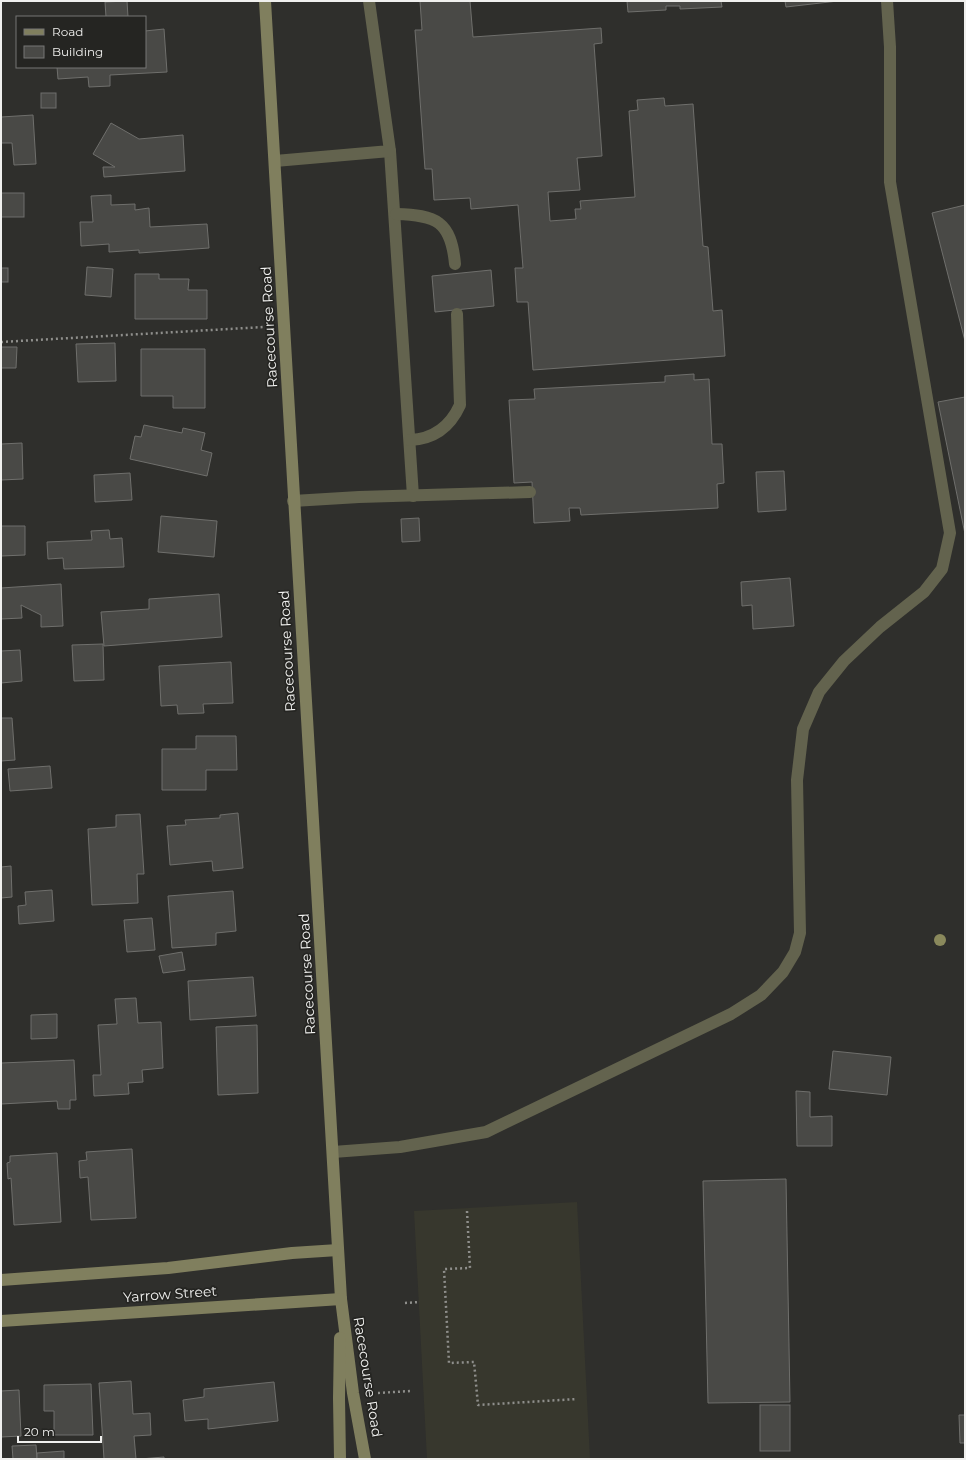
<svg xmlns="http://www.w3.org/2000/svg" width="966" height="1460" viewBox="0 0 966 1460" font-family="Montserrat,sans-serif">
  <rect width="100%" height="100%" fill="#2f2f2c"/>
  <polygon fill="#37372d" points="577,1202 590,1459 427,1459 414,1211"/>
  <g fill="#494946" stroke="#6f6f6c">
    <polygon points="127,1 128,17 106,17 105,2"/>
    <polygon points="420,1 470,1 473,37 601,28 602,43 594,44 602,156 577,158 580,190 548,192 550,221 576,219 575,209 581,209 580,201 635,197 629,111 638,110 637,100 664,98 665,106 693,104 703,246 708,247 713,311 722,310 725,356 533,370 528,302 517,302 515,268 523,268 518,205 471,209 470,198 434,200 432,169 425,169 415,30 422,30"/>
    <polygon points="627,1 721,1 722,7 680,9 680,6 666,6 666,10 628,12"/>
    <polygon points="785,1 838,1 786,7"/>
    <polygon points="164,29 167,72 110,75 110,86 89,87 88,77 58,79 57,67 145,67 145,31"/>
    <rect x="41" y="93" width="15" height="15"/>
    <polygon points="33,115 36,164 14,165 12,143 1,143 1,117"/>
    <polygon points="111,123 139,139 183,135 185,171 104,177 103,167 115,167 93,154"/>
    <rect x="1" y="193" width="23" height="24"/>
    <polygon points="111,195 111,205 135,204 135,210 149,208 150,227 207,224 209,248 139,253 139,250 109,252 109,244 81,246 80,222 93,222 91,196"/>
    <polygon points="965,205 965,341 932,213"/>
    <polygon points="87,267 113,269 111,297 85,295"/>
    <rect x="1" y="268" width="7" height="14"/>
    <polygon points="491,270 494,306 435,312 432,276"/>
    <polygon points="135,274 159,274 159,279 189,279 188,290 207,290 207,319 135,319"/>
    <polygon points="115,343 116,381 78,382 76,344"/>
    <polygon points="1,347 17,347 16,368 1,368"/>
    <polygon points="141,349 205,349 205,408 173,408 173,396 141,396"/>
    <polygon points="694,374 694,380 709,379 712,444 722,444 724,483 717,484 718,508 581,515 580,508 569,508 570,521 534,523 532,482 514,483 509,400 535,399 534,389 665,382 665,376"/>
    <polygon points="965,397 965,534 938,402"/>
    <polygon points="144,425 182,433 183,428 205,433 201,450 212,453 207,476 130,459 135,436 141,437"/>
    <polygon points="22,443 23,479 1,480 1,444"/>
    <polygon points="784,471 786,510 758,512 756,472"/>
    <polygon points="130,473 132,500 95,502 94,475"/>
    <polygon points="161,516 217,521 214,557 158,552"/>
    <polygon points="419,518 420,541 402,542 401,519"/>
    <polygon points="1,526 25,526 25,555 1,556"/>
    <polygon points="109,530 110,539 122,538 124,567 64,569 63,558 48,559 47,542 92,540 91,531"/>
    <polygon points="790,578 794,626 753,629 752,605 742,606 741,582"/>
    <polygon points="61,584 63,626 41,627 41,615 21,605 22,618 1,619 1,588"/>
    <polygon points="219,594 222,637 104,646 101,612 149,609 149,599"/>
    <polygon points="103,644 104,680 74,681 72,645"/>
    <polygon points="20,650 22,681 1,683 1,651"/>
    <polygon points="231,662 233,703 203,704 204,713 178,714 177,705 161,706 159,666"/>
    <polygon points="1,718 12,718 15,760 1,761"/>
    <polygon points="196,736 236,736 237,770 206,770 206,790 162,790 162,749 196,749"/>
    <polygon points="50,766 52,788 10,791 8,769"/>
    <polygon points="238,813 243,868 213,871 212,861 170,865 167,826 186,825 185,820 220,818 220,815"/>
    <polygon points="140,814 144,874 137,874 138,903 92,905 88,829 116,827 116,815"/>
    <polygon points="11,866 12,897 1,898 1,867"/>
    <polygon points="52,890 54,921 19,924 18,906 26,905 25,892"/>
    <polygon points="233,891 236,931 216,933 216,945 172,948 168,896"/>
    <polygon points="152,918 155,950 127,952 124,920"/>
    <polygon points="182,952 185,970 163,973 159,956"/>
    <polygon points="253,977 256,1016 190,1020 188,981"/>
    <polygon points="136,998 138,1023 161,1022 163,1068 142,1070 143,1082 128,1083 129,1094 94,1096 93,1075 101,1075 98,1025 117,1024 115,999"/>
    <polygon points="57,1014 57,1038 31,1039 31,1015"/>
    <polygon points="257,1025 258,1093 218,1095 216,1027"/>
    <polygon points="833,1051 891,1057 887,1095 829,1089"/>
    <polygon points="74,1060 76,1100 70,1100 70,1109 58,1109 57,1101 1,1104 1,1063"/>
    <polygon points="796,1091 810,1092 810,1117 832,1116 832,1146 797,1146"/>
    <polygon points="132,1149 136,1218 91,1220 88,1177 80,1178 79,1161 87,1160 86,1152"/>
    <polygon points="57,1153 61,1222 14,1225 11,1178 8,1179 7,1163 10,1162 10,1156"/>
    <polygon points="786,1179 790,1402 708,1403 703,1181"/>
    <polygon points="131,1381 133,1414 150,1413 151,1435 134,1436 136,1459 104,1459 99,1383"/>
    <polygon points="274,1382 278,1421 208,1429 208,1419 185,1421 183,1400 204,1397 204,1389"/>
    <polygon points="91,1384 93,1435 54,1435 54,1411 44,1411 44,1385"/>
    <polygon points="19,1390 21,1436 1,1437 1,1391"/>
    <rect x="760" y="1405" width="30" height="46"/>
    <polygon points="959,1415 965,1415 965,1443 960,1443"/>
    <polygon points="36,1445 37,1459 13,1459 12,1446"/>
    <polygon points="64,1451 64,1459 37,1459 37,1453"/>
    <polygon points="164,1457 164,1459 140,1459"/>
  </g>
  <g fill="none" stroke-linecap="round" stroke-linejoin="round">
    <g stroke="#8f8f8c" stroke-width="2.5" stroke-dasharray="2 3" stroke-linecap="butt">
      <polyline points="1,342 264,327"/>
      <polyline points="467,1211 470,1268 444,1269 449,1363 474,1362 478,1405 577,1399"/>
      <polyline points="405,1303 420,1302"/>
      <polyline points="378,1393 410,1391"/>
    </g>
    <g stroke="#63634e" stroke-width="12">
      <polyline points="390,151 413,496"/>
      <path d="M396 214C436 215 451 221 455 264"/>
      <path d="M410 440C434 439 450 427 460 405L457 314"/>
      <polyline points="293,501 359,497 530,492"/>
      <polyline points="333,1152 400,1147 486,1132 731,1014 761,995 783,972 795,952 800,933 797,780 803,729 819,692 844,661 880,627 924,592 942,569 950,533 890,182 890,47 887,1"/>
    </g>
    <polyline stroke="#63634e" stroke-width="12" points="275,161 390,151 369,1"/>
    <g stroke="#807f5e" stroke-width="12">
      <polyline points="265,1 341,1299 353,1393 365,1459"/>
      <polyline points="1,1280 168,1268 292,1253 338,1250"/>
      <polyline points="1,1321 341,1299"/>
      <polyline points="340,1338 339,1398 340,1459"/>
    </g>
  </g>
  <circle fill="#8a895c" cx="940" cy="940" r="6"/>
  <g text-anchor="middle" stroke-width="3.5" stroke-linejoin="round" paint-order="stroke">
    <g font-size="14" fill="#f0f0ee" stroke="#252522">
      <text transform="translate(269 327) rotate(-93)" y="5">Racecourse Road</text>
      <text transform="translate(287 651) rotate(-93)" y="5">Racecourse Road</text>
      <text transform="translate(307 974) rotate(-93)" y="5">Racecourse Road</text>
      <text transform="translate(170 1294) rotate(-4)" y="5">Yarrow Street</text>
      <text transform="translate(368 1377) rotate(81)" y="5">Racecourse Road</text>
    </g>
  </g>
  <rect width="966" height="1460" fill="none" stroke="#f0f0ee" stroke-width="4"/>
  <rect x="16" y="16" width="130" height="52" fill="#252522" stroke="#767674"/>
  <rect x="24" y="29" width="20" height="6" fill="#807f5e" stroke="#767674"/>
  <text x="52" y="36" font-size="12" fill="#f0f0ee">Road</text>
  <rect x="24" y="46" width="20" height="12" fill="#494946" stroke="#767674"/>
  <text x="52" y="56" font-size="12" fill="#f0f0ee">Building</text>
  <path d="M18 1436v6h83v-6" fill="none" stroke="#f0f0ee" stroke-width="2"/>
  <text x="24" y="1436" font-size="12" fill="#f0f0ee" stroke="#252522" stroke-width="3" paint-order="stroke">20 m</text>
</svg>
